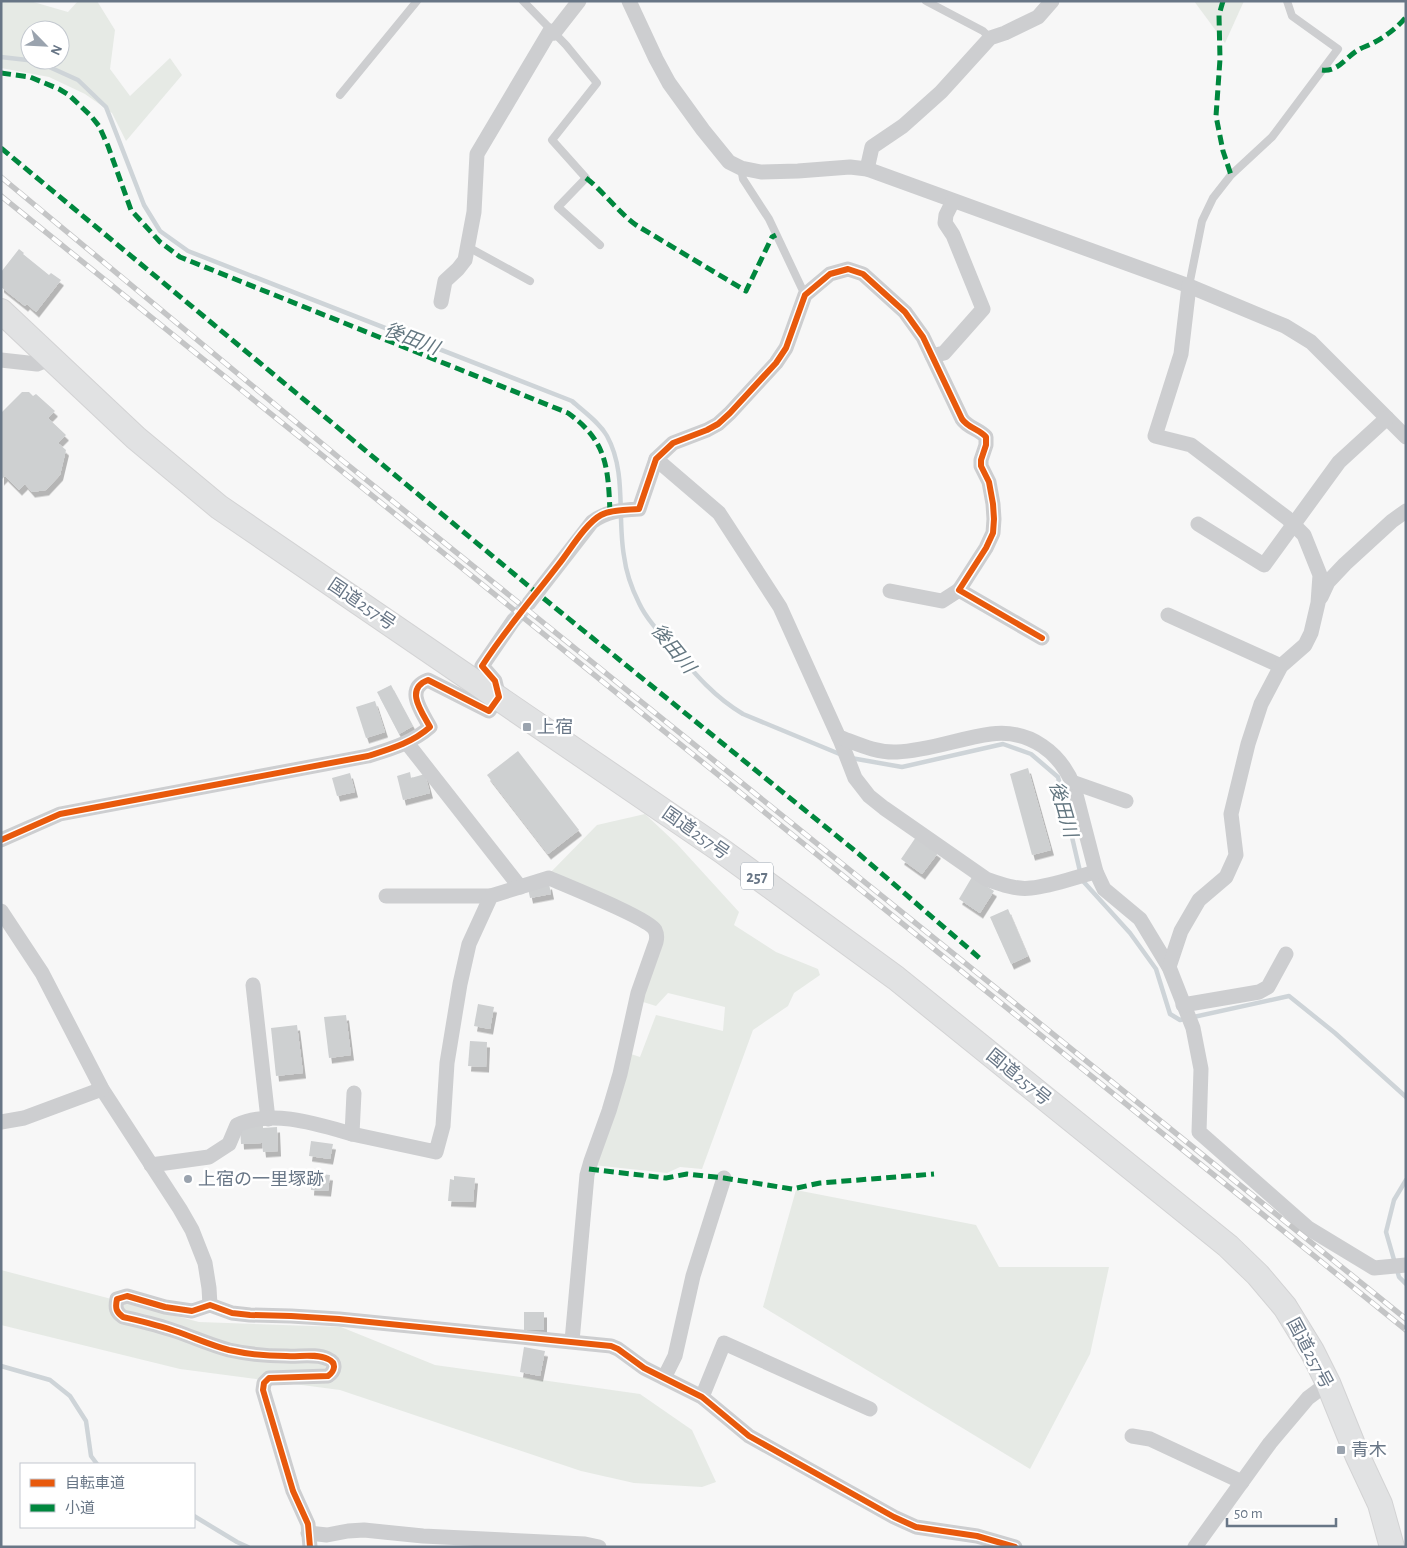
<svg xmlns="http://www.w3.org/2000/svg" width="1407" height="1548" viewBox="0 0 1407 1548" font-family="'Alegreya Sans','Noto Sans JP',sans-serif">
  <defs>
    <filter id="shadow"><feDropShadow dx="3" dy="5.5" stdDeviation="0" flood-color="#0004"/></filter>
  </defs>
  <rect width="100%" height="100%" fill="#f7f7f7"/>
  <g fill="#e6eae5" fill-rule="evenodd">
    <path d="M1 1H30L68 12 78 1H97L115 30 110 69 130 96 170 58 182 75 126 141 112 113 85 94 49 77 1 68ZM30 30H60V60H30Z"/>
    <polygon points="1194,1 1244,1 1225,43"/>
    <polygon points="645,814 677,844 739,912 734,925 776,952 818,969 820,975 794,993 788,1006 753,1030 702,1169 680,1167 667,1173 593,1165 628,1053 640,1057 656,1015 723,1031 725,1007 668,993 656,1006 640,1001 660,927 548,875 597,825"/>
    <polygon points="796,1190 976,1225 999,1267 1109,1267 1090,1354 1030,1469 763,1307"/>
    <polygon points="1,1270 199,1322 341,1327 435,1365 640,1394 692,1430 716,1482 702,1487 634,1483 581,1471 340,1390 180,1369 1,1325"/>
  </g>
  <g fill="none" stroke-linecap="round" stroke-linejoin="round">
    <g stroke="#ced4d8" stroke-width="4.5">
      <path d="M1 57 36 61 78 80 106 107 144 205 160 231 188 251 572 401C584 412 599 422 607 436 627 472 617 517 624 556 626 572 632 589 639 603 646 618 658 631 669 643 691 669 712 696 743 714L842 755"/>
      <polyline points="851,758 902,767 1003,744 1031,754 1058,777 1082,880 1130,933 1156,969 1170,1014 1180,1020 1289,996 1335,1033 1406,1097"/>
      <polyline points="1406,1180 1394,1200 1386,1232 1399,1277 1406,1284"/>
      <polyline points="1,1366 50,1380 70,1396 86,1421 91,1456 97,1464"/>
      <polyline points="194,1516 237,1542 248,1547"/>
    </g>
  </g>
  <g fill="#ced0d1" filter="url(#shadow)">
    <polygon points="19,249 24,253 23,254 49,275 51,273 61,280 36,312 27,304 25,306 1,287 1,272"/>
    <polygon points="22,392 29,392 33,396 36,394 55,411 48,418 66,435 58,443 66,450 60,475 46,490 32,492 25,484 19,490 5,476 1,480 1,413"/>
    <polygon points="391,685 413,726 399,734 377,692"/>
    <polygon points="375,701 385,732 366,738 356,707"/>
    <polygon points="518,751 579,830 548,854 487,775"/>
    <polygon points="1028,768 1051,850 1032,855 1010,774"/>
    <polygon points="410,772 411,778 425,774 430,793 403,800 397,776"/>
    <polygon points="350,773 355,792 337,796 332,778"/>
    <polygon points="916,837 938,853 922,874 901,859"/>
    <polygon points="972,877 994,891 980,913 959,899"/>
    <polygon points="549,884 551,894 530,898 528,888"/>
    <polygon points="1008,909 1028,956 1011,964 990,917"/>
    <polygon points="478,1004 494,1007 490,1029 474,1026"/>
    <polygon points="346,1015 351,1055 329,1058 324,1017"/>
    <polygon points="297,1025 303,1073 276,1076 271,1028"/>
    <polygon points="470,1041 487,1042 486,1067 468,1066"/>
    <polygon points="263,1125 263,1128 277,1127 278,1151 263,1152 262,1143 241,1144 240,1127"/>
    <polygon points="311,1141 333,1144 330,1159 309,1156"/>
    <polygon points="312,1173 330,1175 328,1191 311,1190"/>
    <polygon points="454,1176 475,1178 473,1202 448,1201 450,1179 454,1180"/>
    <rect x="524" y="1312" width="20" height="18"/>
    <polygon points="524,1347 545,1351 540,1376 520,1372"/>
  </g>
  <g fill="none" stroke-linecap="round" stroke-linejoin="round">
    <polyline stroke="#d3d7db" stroke-width="15" stroke-dasharray="15 8" stroke-linecap="butt" points="513,621 529,603"/>
    <defs>
      <polyline id="trunk" points="1,311 136,438 219,507 722,851 896,978 1228,1246 1258,1275 1285,1307 1312,1351 1328,1383 1358,1457 1380,1504 1392,1547"/>
    </defs>
    <use href="#trunk" stroke="#d3d3d4" stroke-width="26"/>
    <g stroke="#cdced0" stroke-width="8">
      <polyline points="523,1 566,45 597,83 552,140 586,178 558,207 600,245"/>
      <polyline points="926,1 983,31 990,38"/>
      <polyline points="340,95 417,1"/>
      <polyline points="741,168 743,179 769,219 805,295"/>
      <polyline points="468,247 530,281"/>
      <polyline points="1189,286 1202,221 1213,198 1231,175 1272,137 1338,49 1292,16 1287,1"/>
    </g>
    <g stroke="#cdced0" stroke-width="15">
      <polyline points="629,1 656,59 669,83 703,130 729,162 741,168 761,172 798,171 850,167 867,169 1189,286 1285,326 1311,342 1406,437"/>
      <polyline points="867,169 872,147 903,126 941,92 990,38 1005,33 1038,17 1052,1"/>
      <polyline points="441,302 445,281 458,269 465,260 474,212 477,154 550,31 554,33 579,1"/>
      <polyline points="932,356 944,353 983,309 953,235 945,223 946,215 953,201"/>
      <polyline points="1,360 37,364 52,358"/>
      <path d="M656 459 719 513 780 607 841 742 855 778 869 796 884 808 986 879C1000 884 1016 890 1031 888 1053 886 1075 877 1096 872L1104 889 1140 919 1169 967 1193 1028 1201 1069 1199 1132 1308 1228 1374 1268 1406 1265"/>
      <polyline points="1198,524 1264,565 1339,462 1387,418"/>
      <polyline points="890,591 942,601 959,590"/>
      <polyline points="1321,597 1328,582 1345,564 1392,521 1406,511"/>
      <path d="M529 603 592 522C607 511 621 510 639 509L656 459 673 443 707 430 718 424 730 413 776 363 786 348 805 295 830 274 848 269 863 274 905 312 923 337 962 419C968 428 979 429 986 437V445L981 460V466L989 482 993 504 994 519 993 533 986 548 959 590 1042 638"/>
      <polyline points="1168,615 1281,666"/>
      <path d="M839 737C858 744 876 753 897 752 929 751 960 738 991 734 1030 729 1061 753 1074 787L1096 872"/>
      <polyline points="407,743 520,887"/>
      <polyline points="1072,782 1126,801"/>
      <path d="M1 840 60 814 368 756C390 749 412 743 430 727 422 712 404 689 428 680L489 711 499 697 495 681 482 666 513 621"/>
      <polyline points="386,896 491,896"/>
      <polyline points="1,911 42,973 102,1089 180,1209 192,1230 205,1263 209,1288 210,1305"/>
      <polyline points="1169,967 1181,931 1199,900 1226,877 1236,855 1231,814 1248,744 1261,704 1281,666 1305,645 1311,633 1318,603 1320,575 1304,535 1287,518 1191,445 1155,436 1181,354 1189,286"/>
      <polyline points="253,985 268,1119"/>
      <polyline points="1183,1005 1259,992 1268,987 1286,954"/>
      <polyline points="1,1122 24,1118 102,1089"/>
      <path d="M352 1134 436 1152 443 1126 447 1063 460 984 469 944 491 896 549 878C567 886 648 918 655 930 657 934 657 938 656 942L638 993 620 1074 609 1111 591 1161 587 1175 572 1341"/>
      <path d="M151 1165 209 1157 229 1144 237 1125C272 1109 317 1124 352 1134L354 1093"/>
      <polyline points="664,1378 675,1356 693,1276 724,1178"/>
      <polyline points="702,1397 724,1343 870,1409"/>
      <polyline points="1132,1436 1150,1439 1242,1482"/>
      <polyline points="308,1533 327,1535 348,1531 364,1530 423,1536 585,1544 599,1547"/>
      <path d="M310 1547 308 1524 293 1491 263 1390 264 1383 269 1378 328 1376C335 1371 337 1363 328 1359 316 1353 299 1357 286 1356 268 1356 247 1354 229 1350 210 1345 193 1337 175 1331 158 1325 140 1321 123 1317 116 1312 115 1308 117 1299L127 1296 165 1307 192 1311 210 1305 232 1313 250 1315 291 1316 339 1319 611 1346 618 1349 644 1368 702 1397 749 1436 894 1517 916 1527 977 1536 1015 1547"/>
      <polyline points="1195,1547 1270,1443 1308,1398 1328,1383"/>
    </g>
    <use href="#trunk" stroke="#e1e2e3" stroke-width="24"/>
    <defs>
      <g id="rail">
        <polyline points="1,177 343,461 1406,1319"/>
        <polyline points="1,196 1406,1330"/>
      </g>
    </defs>
    <use href="#rail" stroke="#c4c5c6" stroke-width="5.5"/>
    <use href="#rail" stroke="#fff" stroke-width="4" stroke-dasharray="11" stroke-linecap="butt"/>
    <g stroke="#00873e" stroke-width="5" stroke-dasharray="10 5" stroke-linecap="butt">
      <polyline points="1223,1 1219,15 1220,59 1216,116 1223,151 1231,175"/>
      <path d="M1322 70C1338 72 1345 58 1358 50 1363 47 1370 45 1375 42 1386 36 1398 27 1406 17"/>
      <path d="M1 73 30 77 59 89 69 95 91 116 99 126 108 146 131 210 160 242 180 257 568 413C607 441 608 467 610 512"/>
      <polyline points="1,148 537,593 859,854 983,961"/>
      <path d="M586 178C604 192 617 211 636 225L746 291 772 237 776 235"/>
      <polyline points="589,1169 666,1178 687,1174 724,1178 792,1189 820,1183 934,1174"/>
    </g>
    <defs>
      <g id="cycleway">
        <path d="M1 840 60 814 368 756C390 749 412 743 430 727 422 712 404 689 428 680L489 711 499 697 495 681 482 666C505 630 533 598 559 564 570 550 586 523 601 515 612 509 628 510 639 509L656 459 673 443 707 430 718 424 730 413 776 363 786 348 805 295 830 274 848 269 863 274 905 312 923 337 962 419C968 428 979 429 986 437V445L981 460V466L989 482 993 504 994 519 993 533 986 548 959 590 1042 638"/>
        <path d="M310 1547 308 1524 293 1491 263 1390 264 1383 269 1378 328 1376C335 1371 337 1363 328 1359 316 1353 299 1357 286 1356 268 1356 247 1354 229 1350 210 1345 193 1337 175 1331 158 1325 140 1321 123 1317 116 1312 115 1308 117 1299L127 1296 165 1307 192 1311 210 1305 232 1313 250 1315 291 1316 339 1319 611 1346 618 1349 644 1368 702 1397 749 1436 894 1517 916 1527 977 1536 1015 1547"/>
      </g>
    </defs>
    <use href="#cycleway" stroke="#fff" stroke-width="9"/>
    <use href="#cycleway" stroke="#e8590c" stroke-width="6"/>
  </g>
  <g fill="#9aa3ae" stroke="#fff" stroke-width="2">
    <rect x="522" y="722" width="10" height="10" rx="2.5"/>
    <circle cx="188" cy="1179" r="5"/>
    <rect x="1336" y="1445" width="10" height="10" rx="2.5"/>
  </g>
  <g text-anchor="middle" stroke-width="5" stroke-linejoin="round" paint-order="stroke">
    <rect fill="#fff" stroke="#959faa" stroke-width="1" x="741" y="862.5" width="32" height="27" rx="4"/>
    <g font-size="16" font-weight="bold" fill="#687686">
      <text x="757" y="882">257</text>
    </g>
    <g font-size="18" fill="#687686" stroke="#fff">
      <text transform="translate(362 604) rotate(34)" y="6">国道257号</text>
      <text transform="translate(696 833) rotate(35)" y="6">国道257号</text>
      <text transform="translate(1019 1077) rotate(39)" y="6">国道257号</text>
      <text transform="translate(1310 1353) rotate(62)" y="6">国道257号</text>
    </g>
    <g font-size="18" fill="#687686" stroke="#fff" text-anchor="start">
      <text x="537" y="733">上宿</text>
      <text x="198" y="1185">上宿の一里塚跡</text>
      <text x="1351" y="1456">青木</text>
    </g>
    <g font-size="19" font-style="italic" fill="#647781" stroke="#fff">
      <text transform="translate(412 338) rotate(21)" y="7">後田川</text>
      <text transform="translate(674 648) rotate(51)" y="7">後田川</text>
      <text transform="translate(1064 809) rotate(74)" y="7">後田川</text>
    </g>
  </g>
  <rect width="1407" height="1548" fill="none" stroke="#687686" stroke-width="5"/>
  <rect x="20" y="1463" width="175" height="65" fill="#ffffff" stroke="#c3c8cf"/>
  <rect x="30" y="1479" width="25" height="8" fill="#e8590c" stroke="#c3c8cf"/>
  <text x="65" y="1488" font-size="15" fill="#687686">自転車道</text>
  <rect x="30" y="1504" width="25" height="8" fill="#00873e" stroke="#c3c8cf"/>
  <text x="65" y="1513" font-size="15" fill="#687686">小道</text>
  <g transform="translate(45 45) rotate(114)"><circle r="24" fill="#ffffff" stroke="#c3c8cf"/>
  <path d="M0-4L9 19L0 12L-9 19Z" fill="#9aa3ae"/>
  <text y="-8" font-size="14" font-weight="bold" text-anchor="middle" fill="#687686">N</text>
  </g>
  <path d="M1227 1518v8h109v-8" fill="none" stroke="#687686" stroke-width="2.5"/>
  <text x="1234" y="1518" font-size="15" fill="#687686" stroke="#ffffff" stroke-width="4" paint-order="stroke">50 m</text>
</svg>
